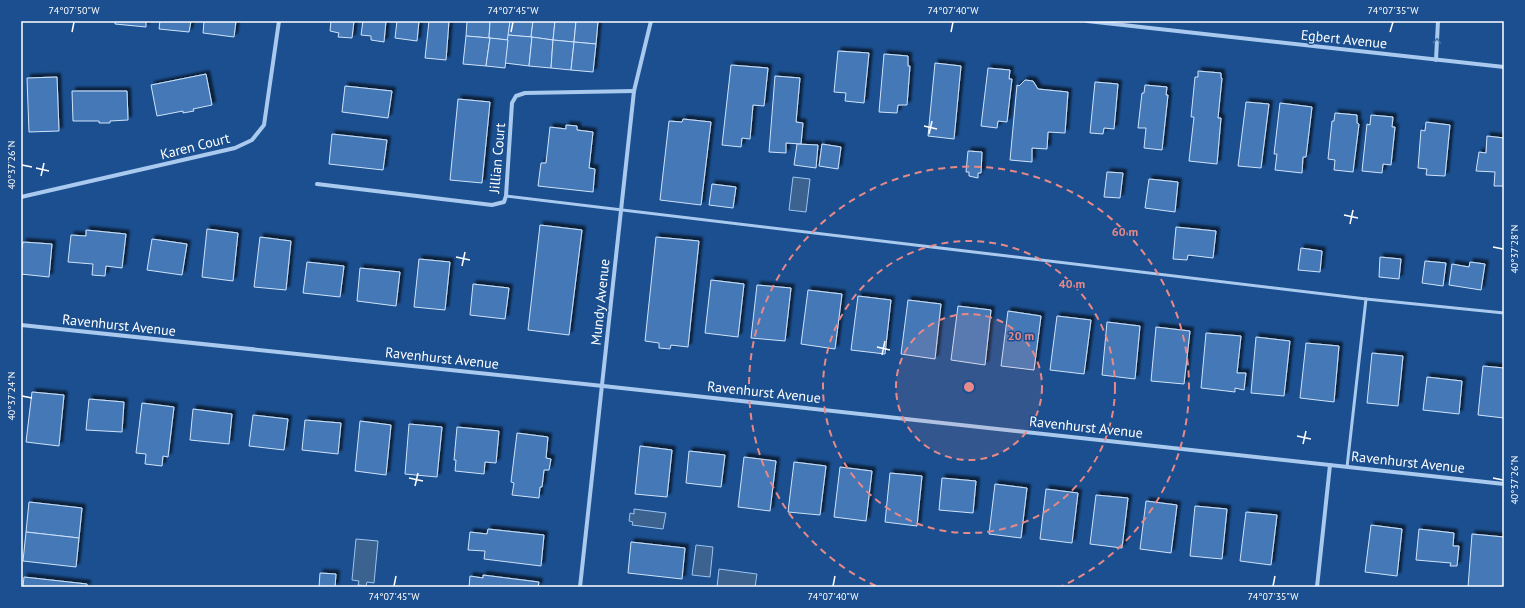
<svg xmlns="http://www.w3.org/2000/svg" width="1525" height="608" viewBox="0 0 1525 608" font-family="'PT Sans',sans-serif">
  <defs>
    <filter id="shadow"><feDropShadow dx="3.5" dy="-3.5" stdDeviation="1" flood-color="#0009"/></filter>
  </defs>
  <rect width="100%" height="100%" fill="#1b4f8f"/>
  <g fill="#3c6290" stroke="#9cc4f0">
    <polygon points="793,177 810,179 806,212 789,210"/>
    <polygon points="634,509 666,513 663,529 632,525 633,522 629,521 630,513 634,514"/>
    <polygon points="356,539 378,541 374,583 367,582 366,586 358,585 359,581 352,580"/>
    <polygon points="696,545 713,547 710,577 692,575"/>
    <polygon points="719,569 757,574 755,587 717,587"/>
  </g>
  <g fill="#4478b7" stroke="#cfe3fa" filter="url(#shadow)">
    <polygon points="115,21 146,21 146,27 115,24"/>
    <polygon points="160,21 191,21 189,32 159,29"/>
    <polygon points="204,21 236,21 234,37 203,33"/>
    <polygon points="331,21 354,21 352,38 338,37 339,33 330,31"/>
    <polygon points="363,21 386,21 384,42 371,40 371,36 361,35"/>
    <polygon points="397,21 419,21 417,41 395,38"/>
    <polygon points="429,21 449,21 446,60 425,58"/>
    <polygon points="467,21 490,21 489,38 466,36"/>
    <polygon points="490,21 510,21 508,40 489,38"/>
    <polygon points="510,21 533,21 531,37 508,35"/>
    <polygon points="533,21 555,21 553,40 531,37"/>
    <polygon points="555,21 576,21 574,42 553,40"/>
    <polygon points="576,21 598,21 596,44 574,42"/>
    <polygon points="508,35 532,37 529,66 505,63"/>
    <polygon points="466,36 490,38 486,66 463,64"/>
    <polygon points="532,37 553,40 551,68 529,66"/>
    <polygon points="490,38 508,40 505,68 486,66"/>
    <polygon points="553,40 574,42 571,70 551,68"/>
    <polygon points="574,42 596,44 593,72 571,70"/>
    <polygon points="838,51 869,53 864,103 845,101 846,93 834,92"/>
    <polygon points="884,54 908,56 908,66 910,66 907,105 898,105 897,113 879,112"/>
    <polygon points="935,63 961,66 954,139 928,136"/>
    <polygon points="731,65 768,68 764,106 753,105 750,139 742,138 741,147 722,145"/>
    <polygon points="988,68 1010,70 1009,79 1012,79 1007,122 998,121 997,128 981,126"/>
    <polygon points="1198,71 1221,73 1221,78 1222,78 1218,118 1221,118 1217,164 1189,161 1194,117 1191,117 1195,77 1198,77"/>
    <polygon points="206,74 212,105 193,109 194,111 183,113 183,111 157,116 151,85"/>
    <polygon points="775,76 800,78 796,122 803,123 801,144 786,143 786,153 769,152"/>
    <polygon points="57,77 59,131 29,132 27,78"/>
    <polygon points="1025,80 1033,81 1038,89 1068,92 1065,133 1048,132 1047,149 1032,148 1032,162 1010,160 1017,85 1019,86"/>
    <polygon points="1095,82 1118,84 1114,129 1104,128 1103,134 1090,133"/>
    <polygon points="1145,85 1167,87 1166,95 1168,95 1162,150 1144,148 1146,128 1138,128 1142,93 1144,93"/>
    <polygon points="345,86 392,91 388,118 342,112"/>
    <polygon points="72,91 127,91 128,120 110,121 110,123 99,123 99,121 73,121"/>
    <polygon points="458,99 490,102 482,183 450,180"/>
    <polygon points="1246,102 1269,104 1261,168 1238,166"/>
    <polygon points="1280,103 1312,107 1306,157 1303,157 1302,173 1275,170 1277,154 1274,154"/>
    <polygon points="1335,113 1357,115 1357,123 1359,124 1353,172 1334,170 1335,160 1328,159 1332,121 1334,121"/>
    <polygon points="1371,115 1393,117 1392,127 1395,127 1391,165 1383,164 1382,173 1362,171 1367,124 1370,125"/>
    <polygon points="683,119 711,122 701,205 660,200 669,121 682,122"/>
    <polygon points="1426,122 1450,125 1445,176 1426,175 1427,169 1418,168 1421,130 1425,131"/>
    <polygon points="566,125 577,126 577,130 593,132 589,168 595,169 593,192 538,186 541,163 546,163 550,127 566,129"/>
    <polygon points="332,134 387,140 383,170 329,164"/>
    <polygon points="1487,136 1504,138 1504,186 1494,186 1495,172 1476,171 1479,152 1486,153"/>
    <polygon points="797,144 818,145 816,168 794,165"/>
    <polygon points="822,144 841,147 838,169 819,166"/>
    <polygon points="968,151 982,152 981,173 978,173 978,178 969,176 969,172 966,172"/>
    <polygon points="1107,172 1123,173 1120,198 1104,197"/>
    <polygon points="1149,179 1178,182 1175,212 1145,208"/>
    <polygon points="712,184 736,187 733,208 709,205"/>
    <polygon points="540,225 582,230 569,335 528,330"/>
    <polygon points="1176,227 1216,231 1213,258 1188,255 1187,260 1173,259"/>
    <polygon points="207,229 238,233 233,281 202,277"/>
    <polygon points="86,230 126,234 122,268 106,266 105,276 92,275 93,264 68,262 71,235 86,236"/>
    <polygon points="260,237 291,241 286,290 254,287"/>
    <polygon points="656,237 699,241 688,347 671,345 670,349 659,348 659,343 645,341"/>
    <polygon points="152,239 187,244 182,275 147,270"/>
    <polygon points="23,242 52,244 49,277 21,274 21,248 22,248"/>
    <polygon points="1301,248 1322,251 1320,272 1298,270"/>
    <polygon points="1380,257 1401,259 1399,279 1379,277"/>
    <polygon points="419,259 450,262 445,310 414,307"/>
    <polygon points="1425,261 1446,263 1443,286 1422,283"/>
    <polygon points="307,262 344,266 340,297 303,293"/>
    <polygon points="1470,262 1485,264 1481,290 1449,285 1452,264 1469,267"/>
    <polygon points="360,268 400,272 396,306 357,301"/>
    <polygon points="711,280 744,284 738,337 705,333"/>
    <polygon points="473,284 509,288 505,319 470,315"/>
    <polygon points="757,285 791,288 785,341 751,338"/>
    <polygon points="808,290 842,294 835,349 801,344"/>
    <polygon points="858,296 891,300 885,354 851,350"/>
    <polygon points="908,300 941,304 935,359 901,354"/>
    <polygon points="958,306 991,310 985,365 951,360"/>
    <polygon points="1008,311 1041,316 1034,370 1001,366"/>
    <polygon points="1057,316 1091,320 1084,374 1050,370"/>
    <polygon points="1107,322 1140,326 1135,379 1102,375"/>
    <polygon points="1156,327 1190,331 1184,384 1151,381"/>
    <polygon points="1206,333 1241,336 1237,373 1246,373 1244,390 1235,388 1235,392 1201,388"/>
    <polygon points="1256,337 1290,341 1284,396 1251,393"/>
    <polygon points="1306,343 1339,346 1334,402 1300,398"/>
    <polygon points="1372,353 1403,356 1398,406 1367,403"/>
    <polygon points="1483,366 1504,368 1504,418 1478,415"/>
    <polygon points="1427,377 1462,381 1459,414 1423,410"/>
    <polygon points="32,392 64,395 59,446 26,442"/>
    <polygon points="89,399 124,402 122,432 86,430"/>
    <polygon points="142,403 174,407 168,457 163,456 162,466 145,464 146,454 136,453"/>
    <polygon points="193,409 232,414 229,444 190,440"/>
    <polygon points="253,415 288,419 284,450 249,446"/>
    <polygon points="305,420 341,423 338,454 302,450"/>
    <polygon points="360,421 391,425 386,475 355,471"/>
    <polygon points="409,424 442,427 437,477 405,474"/>
    <polygon points="457,427 499,431 496,463 485,462 484,474 455,471 456,460 454,460"/>
    <polygon points="517,433 548,437 546,458 551,459 549,470 544,470 542,487 540,487 539,498 512,495 514,483 511,482"/>
    <polygon points="640,446 672,450 667,497 635,494"/>
    <polygon points="689,451 725,455 721,487 686,483"/>
    <polygon points="744,457 776,461 770,511 738,507"/>
    <polygon points="794,462 826,466 820,515 788,512"/>
    <polygon points="840,467 872,471 866,521 834,517"/>
    <polygon points="890,473 922,476 917,526 885,522"/>
    <polygon points="942,478 976,481 973,513 939,510"/>
    <polygon points="995,484 1027,488 1021,538 989,534"/>
    <polygon points="1046,489 1078,493 1072,543 1040,539"/>
    <polygon points="1096,495 1128,498 1122,548 1090,544"/>
    <polygon points="1146,501 1177,505 1171,553 1140,549"/>
    <polygon points="29,502 82,508 79,538 26,532"/>
    <polygon points="1195,506 1227,509 1222,559 1190,556"/>
    <polygon points="1246,512 1277,515 1271,565 1240,561"/>
    <polygon points="1371,525 1402,529 1397,576 1365,572"/>
    <polygon points="488,529 544,535 541,566 484,559 485,551 468,550 470,532 487,534"/>
    <polygon points="1419,529 1454,533 1453,546 1459,546 1457,566 1450,566 1451,563 1416,560"/>
    <polygon points="26,532 79,538 76,567 23,561"/>
    <polygon points="1472,534 1504,537 1504,587 1468,587"/>
    <polygon points="631,542 685,548 682,579 628,573"/>
    <polygon points="320,573 336,574 335,587 319,587"/>
    <polygon points="483,575 539,582 538,587 469,587 470,576 483,578"/>
    <polygon points="24,577 87,584 87,587 23,587"/>
  </g>
  <g fill="none" stroke-linecap="round" stroke-linejoin="round">
    <g stroke="#a9c9ee" stroke-width="3">
      <polyline points="506,196 1366,299 1347,467"/>
      <polyline points="1366,299 1504,313"/>
    </g>
    <g stroke="#a9c9ee" stroke-width="4">
      <polyline points="1087,21 1504,67"/>
      <polyline points="1436,60 1438,21"/>
      <polyline points="317,184 492,205 504,202 506,196 512,103 516,96 525,93 634,91"/>
      <polyline points="21,197 235,148 252,140 264,125 279,21"/>
      <polyline points="21,325 603,386 1504,484"/>
      <polyline points="580,587 634,91 651,21"/>
      <polyline points="1317,587 1330,465"/>
    </g>
  </g>
  <defs><path id="oneway-chevron" d="M-2-3.5L2.5 0L-2 3.5" fill="none" stroke-width="1.6" stroke-linecap="round" stroke-linejoin="round"/></defs>
  <use stroke="#4674ac" href="#oneway-chevron" transform="translate(1437 41) rotate(-87)"/>
  <path fill="none" stroke="#fff" stroke-width="1.5" d="M72 32 74 22M511 32 513 22M951 32 953 22M1390 32 1393 22M924 126 937 129M929 134 932 121M22 165 32 167M36 168 49 171M41 176 44 163M1344 215 1358 218M1350 224 1353 210M1493 247 1503 249M456 257 470 260M462 266 465 252M877 347 890 350M882 355 885 341M22 396 32 398M1297 436 1311 439M1303 444 1306 431M409 478 423 481M1493 478 1503 480M415 486 418 473M394 586 396 576M833 586 835 576M1273 586 1275 576"/>
  <circle cx="969" cy="387" r="73" fill="#e88989" fill-opacity=".12"/>
  <g fill="none" stroke="#e88989" stroke-width="2" stroke-dasharray="7 5">
    <circle cx="969" cy="387" r="73"/>
    <circle cx="969" cy="387" r="146"/>
    <path d="M876 586A220 220 0 1 1 1062 586"/>
  </g>
  <g text-anchor="middle" stroke-width="3" stroke-linejoin="round" paint-order="stroke">
    <g font-size="14" fill="#fff" stroke="#1b4f8f">
      <text transform="translate(1344 39) rotate(6)" y="5">Egbert Avenue</text>
      <text transform="translate(195 146) rotate(-14)" y="5">Karen Court</text>
      <text transform="translate(497 158) rotate(-85)" y="5">Jillian Court</text>
      <text transform="translate(600 302) rotate(-84)" y="5">Mundy Avenue</text>
      <text transform="translate(119 325) rotate(6)" y="5">Ravenhurst Avenue</text>
      <text transform="translate(442 358) rotate(6)" y="5">Ravenhurst Avenue</text>
      <text transform="translate(764 392) rotate(6)" y="5">Ravenhurst Avenue</text>
      <text transform="translate(1086 427) rotate(6)" y="5">Ravenhurst Avenue</text>
      <text transform="translate(1408 462) rotate(6)" y="5">Ravenhurst Avenue</text>
    </g>
  </g>
  <circle cx="969" cy="387" r="6" fill="#e88989" stroke="#1b4f8f" stroke-width="2"/>
  <g font-size="12" text-anchor="middle" font-weight="bold" fill="#e88989" stroke="#1b4f8f" stroke-width="3" stroke-linejoin="round" paint-order="stroke">
    <text x="1125" y="236">60 m</text>
    <text x="1072" y="288">40 m</text>
    <text x="1021" y="340">20 m</text>
  </g>
  <rect width="1525" height="608" fill="none" stroke="#1b4f8f" stroke-width="44"/>
  <rect x="22" y="22" width="1481" height="564" fill="none" stroke="#fff" stroke-width="1.5"/>
  <g font-size="10" text-anchor="middle" fill="#fff">
    <text x="74" y="14">74°07'50"W</text>
    <text x="513" y="14">74°07'45"W</text>
    <text x="953" y="14">74°07'40"W</text>
    <text x="1393" y="14">74°07'35"W</text>
    <text transform="translate(11 165) rotate(-90)" y="4">40°37'26"N</text>
    <text transform="translate(1514 249) rotate(-90)" y="4">40°37'28"N</text>
    <text transform="translate(11 396) rotate(-90)" y="4">40°37'24"N</text>
    <text transform="translate(1514 480) rotate(-90)" y="4">40°37'26"N</text>
    <text x="394" y="600">74°07'45"W</text>
    <text x="833" y="600">74°07'40"W</text>
    <text x="1273" y="600">74°07'35"W</text>
  </g>
</svg>
